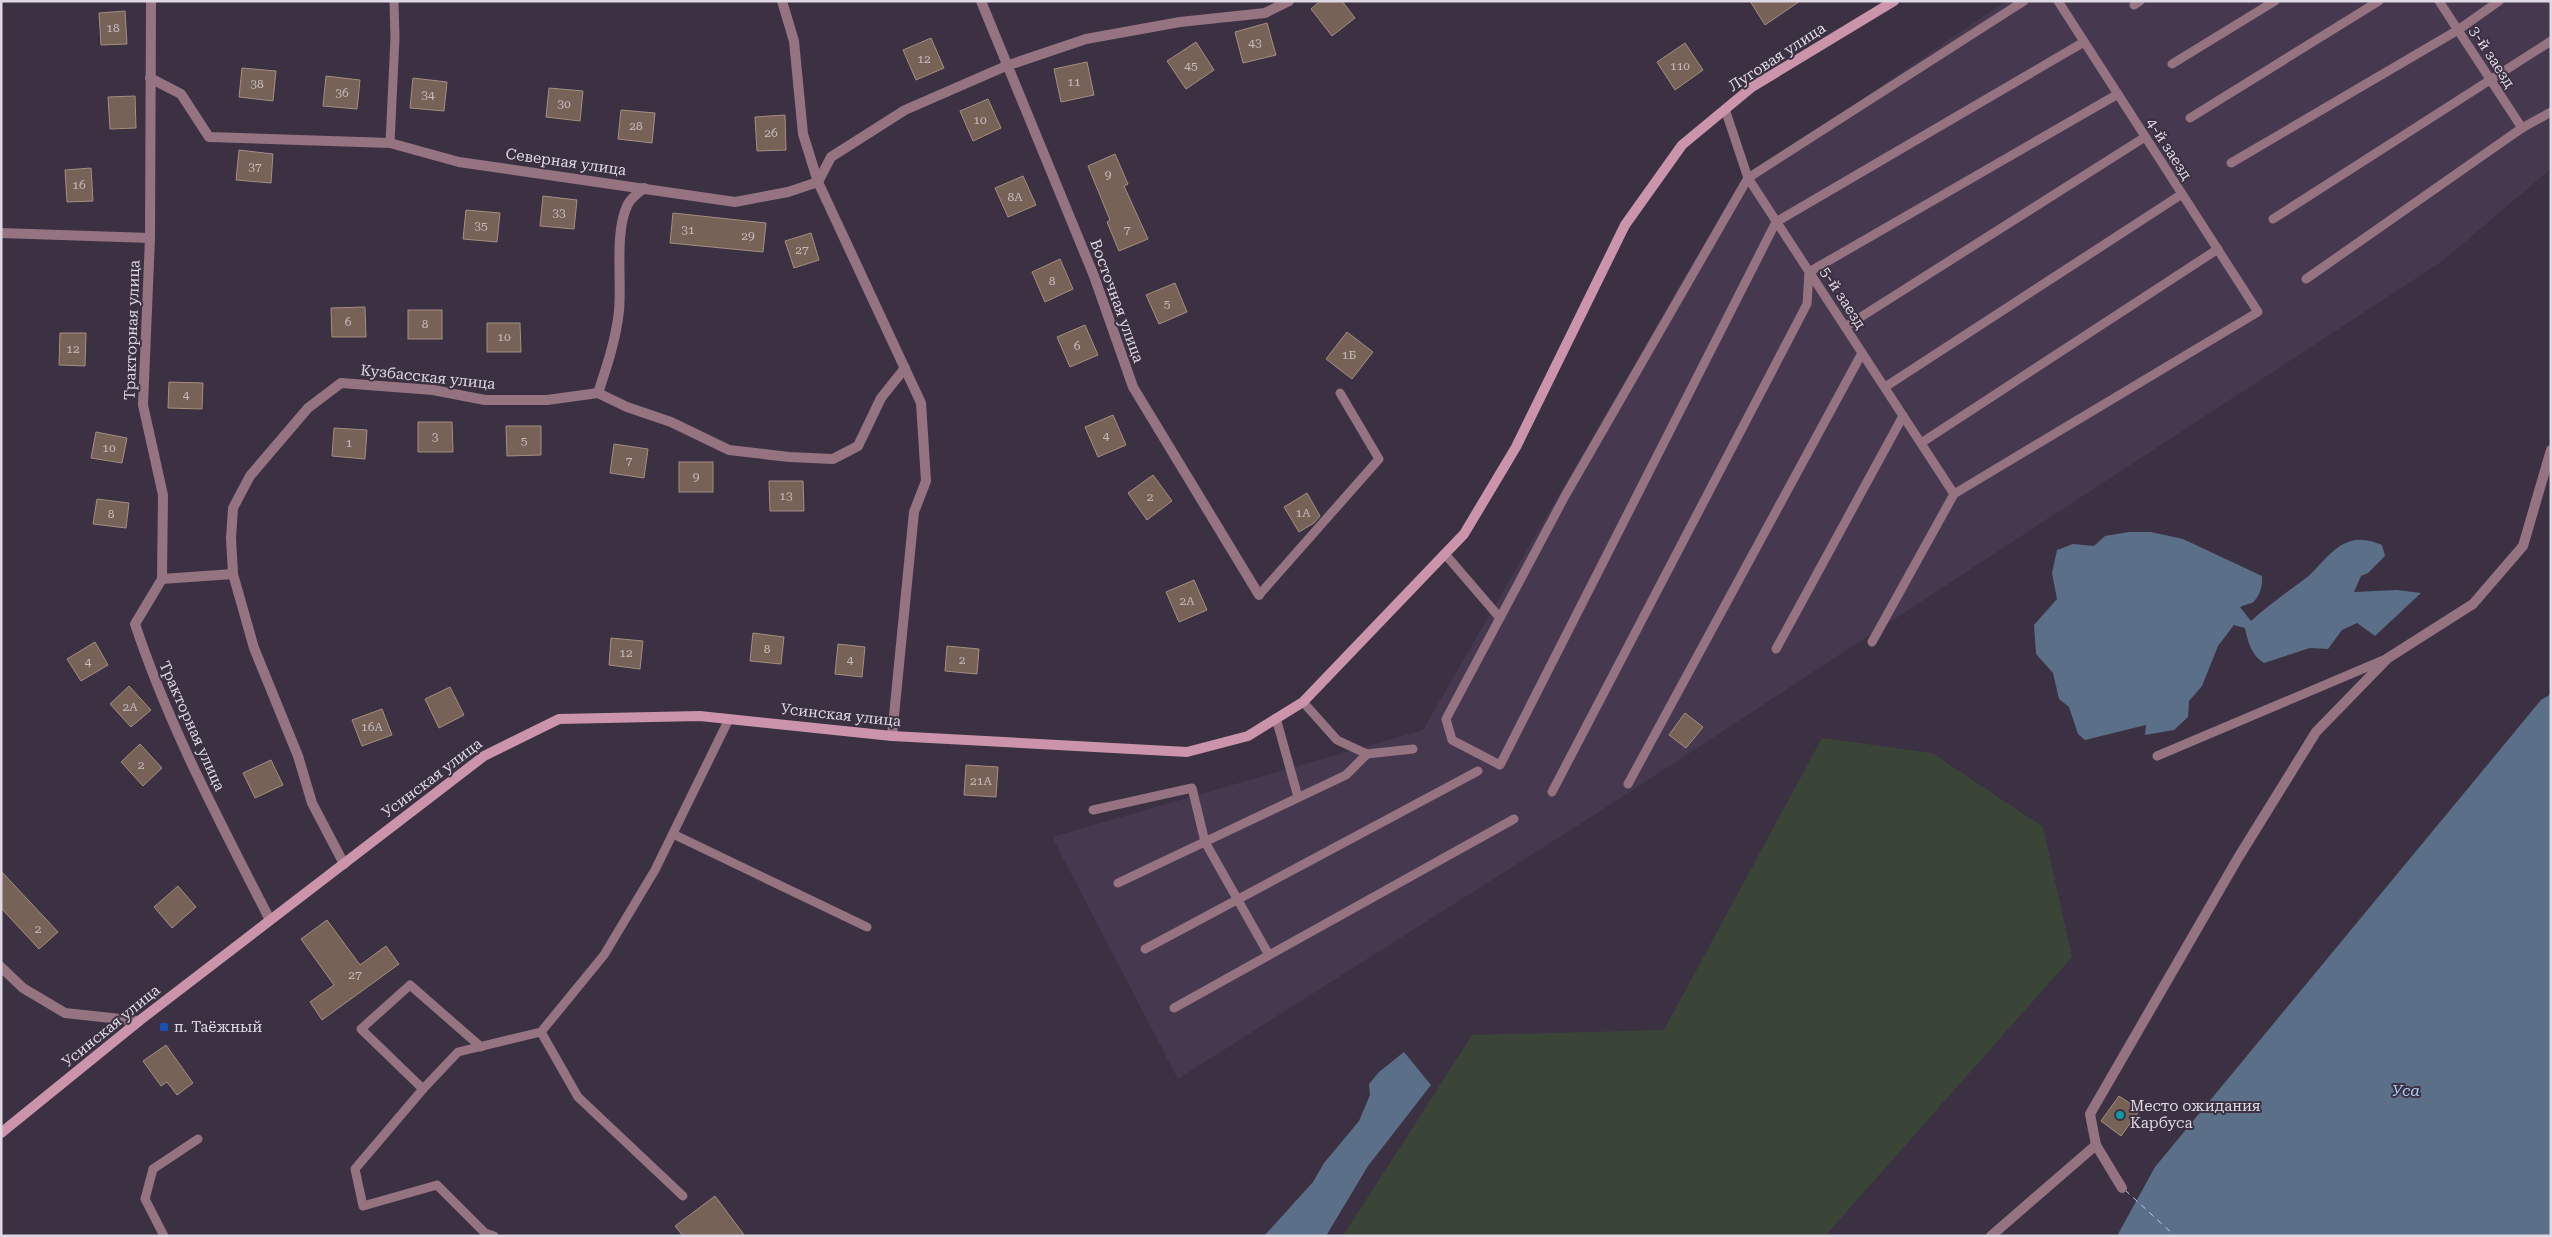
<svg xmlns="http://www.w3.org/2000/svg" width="2552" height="1237" viewBox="0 0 2552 1237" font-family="'Roboto Serif',serif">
  <rect width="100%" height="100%" fill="#3b3142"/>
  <polygon fill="#46384f" points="2006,1 2551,1 2551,169 2441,262 1605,808 1178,1079 1052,837 1423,730 1739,183"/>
  <polygon fill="#3a4537" points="1822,738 1932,753 2043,827 2072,957 1825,1236 1343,1236 1472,1035 1664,1030"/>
  <g fill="#5b6f88">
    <path d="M2129 532H2151L2183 539 2262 576C2263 584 2260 597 2252 603 2249 604 2243 605 2240 607L2251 621C2268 606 2287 592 2306 578 2321 566 2331 547 2351 541 2362 538 2372 541 2382 545L2385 556 2368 573 2361 576 2354 592 2397 590 2421 593 2375 636 2357 623 2342 630 2328 649 2310 648 2264 663C2251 655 2248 642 2245 628L2234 625 2218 646 2202 686 2189 701 2188 717 2174 730 2145 735 2146 725 2085 740 2078 734 2069 707 2059 699 2053 673 2036 654 2034 625 2057 599 2052 573 2057 550 2073 544 2094 546 2105 536Z"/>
    <polygon points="2551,694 2551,1236 2117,1236 2155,1167 2541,700"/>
    <polygon points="1404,1052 1431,1085 1368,1166 1326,1236 1264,1236 1313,1182 1324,1163 1359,1121 1370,1095 1369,1084 1379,1072"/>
  </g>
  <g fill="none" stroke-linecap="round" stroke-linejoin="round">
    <polyline stroke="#aacffd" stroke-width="1" stroke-dasharray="6 5" stroke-linecap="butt" points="2125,1190 2175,1236"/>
  </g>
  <g fill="#766256" stroke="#a58e81">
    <polygon points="1320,1 1342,1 1355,18 1332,36 1311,9"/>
    <polygon points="1750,1 1800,1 1765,25"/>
    <polygon points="125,11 127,44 101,45 99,13"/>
    <polygon points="1267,23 1276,55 1243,63 1235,32"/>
    <polygon points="931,38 944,68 916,80 903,50"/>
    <polygon points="1196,42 1214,70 1186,89 1167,61"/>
    <polygon points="1685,43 1703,70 1675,90 1657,62"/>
    <polygon points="1087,62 1094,95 1061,102 1054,69"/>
    <polygon points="242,68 276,71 273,101 239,97"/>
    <polygon points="326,76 360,80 357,109 323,106"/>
    <polygon points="413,78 447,82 444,111 410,108"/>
    <polygon points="549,88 583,91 580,121 546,117"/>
    <polygon points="135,96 136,128 110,129 108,97"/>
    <polygon points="988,99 1001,128 973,141 960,111"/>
    <polygon points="621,110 655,113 652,143 618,139"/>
    <polygon points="785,115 786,150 757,151 755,117"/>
    <polygon points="239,150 273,154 271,183 236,180"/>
    <polygon points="1115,154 1128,184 1124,186 1148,239 1119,251 1107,222 1110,220 1088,166"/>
    <polygon points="91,168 93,201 67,202 65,170"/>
    <polygon points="1023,176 1036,205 1008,217 995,188"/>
    <polygon points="543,196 577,200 574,229 540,226"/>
    <polygon points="466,210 500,213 497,242 463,239"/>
    <polygon points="673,213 766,223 763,252 670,243"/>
    <polygon points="811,233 819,260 794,268 785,241"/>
    <polygon points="1060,259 1073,289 1045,302 1032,272"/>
    <polygon points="1175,283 1187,312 1159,324 1146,295"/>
    <polygon points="365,307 366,337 332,337 331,308"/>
    <rect x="408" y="310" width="34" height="29"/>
    <polygon points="487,323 520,323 521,352 487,352"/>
    <polygon points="1085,325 1098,355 1070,367 1057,337"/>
    <polygon points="1347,332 1373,352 1352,379 1326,359"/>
    <polygon points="60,333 86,333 85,366 59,365"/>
    <polygon points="169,382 203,383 202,409 168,408"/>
    <polygon points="1113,415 1126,445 1098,457 1085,427"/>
    <polygon points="418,422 452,422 453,452 418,452"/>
    <polygon points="506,426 541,426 541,455 507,456"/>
    <polygon points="334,428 367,430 365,459 332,456"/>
    <polygon points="96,432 127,438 122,463 91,458"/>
    <polygon points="614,444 648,449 644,478 610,473"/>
    <rect x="679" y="462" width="34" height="30"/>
    <polygon points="1153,475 1172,501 1147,520 1128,493"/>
    <polygon points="769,481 803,481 804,511 770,511"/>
    <polygon points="1307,493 1320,516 1314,523 1299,532 1284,507"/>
    <polygon points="97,499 129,503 126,528 93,524"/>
    <polygon points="1194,580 1207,610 1179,622 1166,592"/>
    <polygon points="753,633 784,637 781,664 750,661"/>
    <polygon points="611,638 643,641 640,669 609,665"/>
    <polygon points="95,642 108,665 81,681 67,659"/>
    <polygon points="838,644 865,647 862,677 835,674"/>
    <polygon points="947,646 979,649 977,674 945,671"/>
    <polygon points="129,686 151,710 131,727 110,704"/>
    <polygon points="450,687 464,715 439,728 425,699"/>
    <polygon points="382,709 392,735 362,746 352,720"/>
    <polygon points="1685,713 1703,727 1686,748 1669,735"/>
    <polygon points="140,744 162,768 143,786 121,762"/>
    <polygon points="271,760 283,785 255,798 243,773"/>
    <polygon points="966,765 998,767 996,797 964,795"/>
    <polygon points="1,871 58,932 39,949 1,908"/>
    <polygon points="178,886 196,907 172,928 154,907"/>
    <polygon points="327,920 360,965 386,946 399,964 322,1020 310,1002 334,985 301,939"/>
    <polygon points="166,1045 193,1083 177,1095 167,1082 161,1086 143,1061"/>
    <polygon points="2119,1096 2140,1110 2121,1136 2101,1121"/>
    <polygon points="715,1196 745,1236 683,1236 675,1226"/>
  </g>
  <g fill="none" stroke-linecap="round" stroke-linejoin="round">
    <g stroke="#957380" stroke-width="9">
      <polyline points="2024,1 1748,178 1565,496 1446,719 1452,740 1500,765 1776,222 2084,42"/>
      <polyline points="2439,1 2522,128"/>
      <polyline points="2134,5 2140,1"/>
      <polyline points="2172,64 2275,1"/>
      <polyline points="1725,109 1748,178 1954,494"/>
      <polyline points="2190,118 2379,1"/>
      <polyline points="390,143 395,38 394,1"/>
      <polyline points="2231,163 2458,30 2499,1"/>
      <polyline points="2273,219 2551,41"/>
      <polyline points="2306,279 2522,128 2551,112"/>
      <polyline points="1845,327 2145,137"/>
      <polyline points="1885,387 2182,194"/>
      <polyline points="1921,443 2218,249"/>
      <polyline points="1445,554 1500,618"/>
      <polyline points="1259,595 1379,459 1340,393"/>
      <polyline points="1872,642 1954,494 2258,312 2058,1"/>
      <polyline points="1776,649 1903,416"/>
      <polyline points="1303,702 1337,740 1367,754 1413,749"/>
      <polyline points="1276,718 1298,797"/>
      <polyline points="2157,756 2386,659"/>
      <polyline points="1628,784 1862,353"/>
      <polyline points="1552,792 1807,304 1809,272 2118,94"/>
      <polyline points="1093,810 1192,788 1205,842 1269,955"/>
      <polyline points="673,834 867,927"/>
      <polyline points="1118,883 1346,775 1367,754"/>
      <polyline points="1145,949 1478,771"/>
      <polyline points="1174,1008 1514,819"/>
      <polyline points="541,1032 578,1097 683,1196"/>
      <polyline points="423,1089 361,1029 410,985 481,1047"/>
      <polyline points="164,1236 145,1199 153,1169 198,1139"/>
      <polyline points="494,1236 485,1233 437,1185 363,1206 355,1169 423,1089 458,1052 541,1032 604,955 655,870 729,719"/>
    </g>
    <g stroke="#957380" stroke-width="10">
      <path d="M151 1 150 238 143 405 163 495 162 579 135 624C170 729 220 822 270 920"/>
      <polyline points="782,1 794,41 803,134 818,182 921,403 926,481 914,512 892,736"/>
      <polyline points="981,1 1094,276 1133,387 1259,595"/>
      <polyline points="150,78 181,94 209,137 390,143 459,162 735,202 788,192 818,182"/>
      <polyline points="818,182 831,157 905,110 1006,66 1086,39 1180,22 1265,13 1289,1"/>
      <polyline points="1,233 150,238"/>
      <path d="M598 393C607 366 616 339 619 311 622 281 614 231 628 204 631 198 639 192 644 188"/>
      <polyline points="162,579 233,574"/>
      <polyline points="344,864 312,803 298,756 254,648 233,574 231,538 233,508 250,476 308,408 341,383 433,390 485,400 547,400 598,393 627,407 671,422 729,450 789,457 833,459 858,446 881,398 905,368"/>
      <polyline points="1,967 23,988 65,1013 139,1021"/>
      <polyline points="2122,1188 2096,1145 2090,1114 2238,858 2316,732 2388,658 2473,604 2523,546 2551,450"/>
      <polyline points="1991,1236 2096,1145"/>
    </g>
    <polyline stroke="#cb94aa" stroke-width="10" points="1,1133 139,1021 484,756 559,719 700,716 892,736 1187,752 1248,736 1303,702 1464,534 1516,447 1625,225 1682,145 1752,87 1894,1"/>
  </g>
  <rect fill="#1a4fb4" stroke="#3b3142" stroke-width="2" x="159" y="1022" width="10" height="10" rx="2.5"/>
  <circle fill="#0f9aa8" stroke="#3b3142" stroke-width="2" cx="2120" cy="1115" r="5"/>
  <g text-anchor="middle" stroke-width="4" stroke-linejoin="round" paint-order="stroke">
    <g font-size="12" fill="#c5bbc0">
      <text x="113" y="32">18</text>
      <text x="1255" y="47">43</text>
      <text x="924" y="63">12</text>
      <text x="1191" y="70">45</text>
      <text x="1680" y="70">110</text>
      <text x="1074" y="86">11</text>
      <text x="257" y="88">38</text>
      <text x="342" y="97">36</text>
      <text x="428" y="99">34</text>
      <text x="564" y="108">30</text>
      <text x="980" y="124">10</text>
      <text x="636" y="130">28</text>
      <text x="771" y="137">26</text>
      <text x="255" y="171">37</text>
      <text x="1108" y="179">9</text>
      <text x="79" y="189">16</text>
      <text x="1015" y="201">8А</text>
      <text x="559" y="217">33</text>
      <text x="481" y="230">35</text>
      <text x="688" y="234">31</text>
      <text x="1127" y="234">7</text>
      <text x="748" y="240">29</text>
      <text x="802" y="254">27</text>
      <text x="1052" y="285">8</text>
      <text x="1167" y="308">5</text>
      <text x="348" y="326">6</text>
      <text x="425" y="328">8</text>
      <text x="504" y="341">10</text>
      <text x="1077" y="350">6</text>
      <text x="73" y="353">12</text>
      <text x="1349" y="359">1Б</text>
      <text x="186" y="399">4</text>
      <text x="1106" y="440">4</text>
      <text x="435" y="441">3</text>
      <text x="524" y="445">5</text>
      <text x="349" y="447">1</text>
      <text x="109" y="452">10</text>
      <text x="629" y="465">7</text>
      <text x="696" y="481">9</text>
      <text x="786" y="500">13</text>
      <text x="1150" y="501">2</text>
      <text x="1303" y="517">1А</text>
      <text x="111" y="518">8</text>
      <text x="1187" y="605">2А</text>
      <text x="767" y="653">8</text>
      <text x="626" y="657">12</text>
      <text x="850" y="664">4</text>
      <text x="962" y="664">2</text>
      <text x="88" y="666">4</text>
      <text x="130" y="711">2А</text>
      <text x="372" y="731">16А</text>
      <text x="141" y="769">2</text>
      <text x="981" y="785">21А</text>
      <text x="38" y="933">2</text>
      <text x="355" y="979">27</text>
    </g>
    <g font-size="15" fill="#dfd9e4" stroke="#3b3142">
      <text transform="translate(1777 57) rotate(-33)" y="5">Луговая улица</text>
      <text transform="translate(2492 57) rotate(57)" y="5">3-й заезд</text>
      <text transform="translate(2169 149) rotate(57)" y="5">4-й заезд</text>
      <text transform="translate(566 162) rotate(8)" y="5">Северная улица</text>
      <text transform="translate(1843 298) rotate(57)" y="5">5-й заезд</text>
      <text transform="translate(1117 301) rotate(70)" y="5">Восточная улица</text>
      <text transform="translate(132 330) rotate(-88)" y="5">Тракторная улица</text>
      <text transform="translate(428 377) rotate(6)" y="5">Кузбасская улица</text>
      <text transform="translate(841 715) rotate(6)" y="5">Усинская улица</text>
      <text transform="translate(192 726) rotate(66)" y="5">Тракторная улица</text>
      <text transform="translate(432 778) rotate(-37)" y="5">Усинская улица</text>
      <text transform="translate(111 1026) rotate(-39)" y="5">Усинская улица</text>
    </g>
    <g font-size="15" fill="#dfd9e4" stroke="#3b3142" text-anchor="start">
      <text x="174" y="1032">п. Таёжный</text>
      <text x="2130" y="1111">Место ожидания<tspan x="2130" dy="17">Карбуса</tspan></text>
    </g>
    <g font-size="16" font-style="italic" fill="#aacffd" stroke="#3b3142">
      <text x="2406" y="1096">Уса</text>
    </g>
  </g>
  <rect width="2552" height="1237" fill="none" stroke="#dfd9e4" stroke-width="5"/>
</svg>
